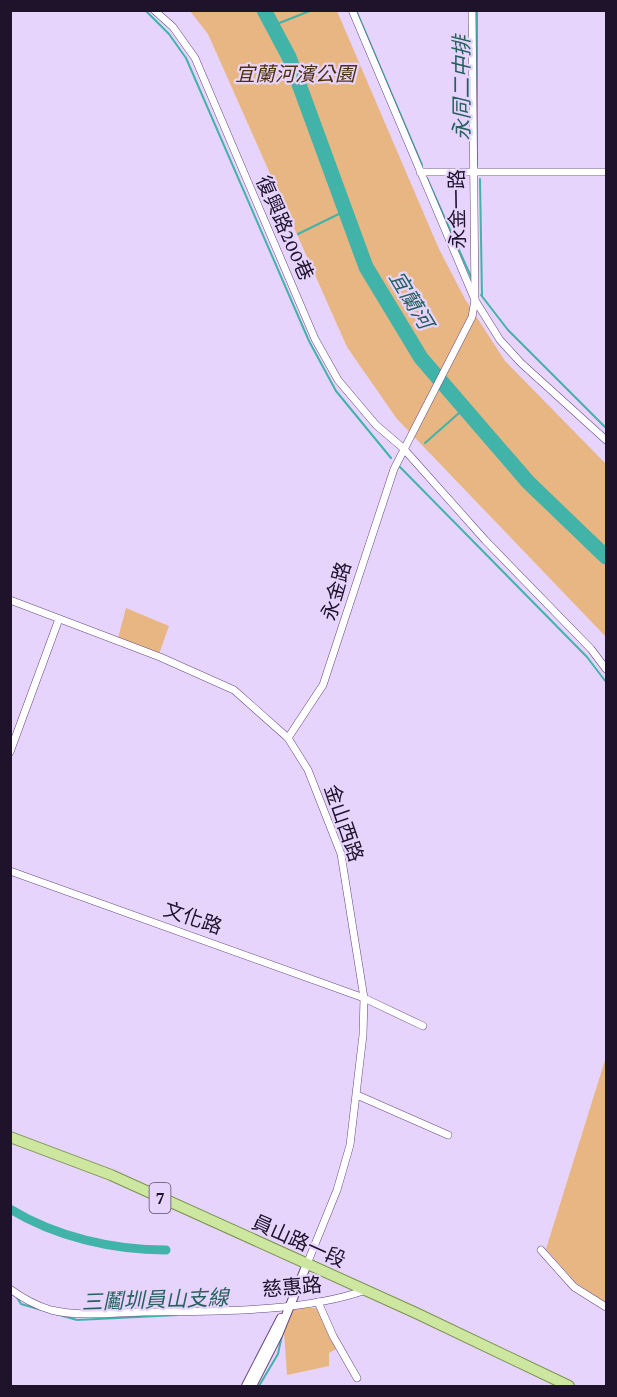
<svg xmlns="http://www.w3.org/2000/svg" width="617" height="1397" viewBox="0 0 617 1397" font-family="'Crimson Pro','Noto Sans TC',serif">
  <rect width="100%" height="100%" fill="#e7d4fd"/>
  <g fill="#e8b683">
    <polygon points="190,11 337,11 439,249 465,299 505,361 606,464 606,637 397,419 347,347 208,34"/>
    <polygon points="126,608 169,626 159,654 118,638"/>
    <polygon points="606,1057 606,1303 576,1283 546,1249"/>
    <polygon points="291,1308 316,1308 338,1348 329,1353 329,1366 287,1375 284,1332"/>
  </g>
  <g fill="none" stroke-linecap="round" stroke-linejoin="round">
    <g stroke="#42b3a8" stroke-width="2">
      <polyline points="145,10 169,34 186,58 309,341 336,391 391,458"/>
      <polyline points="356,10 422,165"/>
      <polyline points="477,10 477,166"/>
      <polyline points="272,26 312,10"/>
      <polyline points="427,178 472,279"/>
      <polyline points="480,179 482,296"/>
      <polyline points="298,234 345,211"/>
      <polyline points="481,295 508,330 606,428"/>
      <polyline points="425,443 459,413"/>
      <polyline points="400,467 587,657 606,682"/>
      <polyline points="16,1296 21,1304 77,1320 178,1315"/>
      <polyline points="259,1386 278,1354 282,1335"/>
    </g>
    <path stroke="#42b3a8" stroke-width="9" d="M10 1209C56 1237 113 1250 166 1250"/>
    <polyline stroke="#42b3a8" stroke-width="15" points="264,10 289,57 366,267 421,358 528,482 606,557"/>
    <defs>
      <g id="minor">
        <polyline points="154,10 173,27 195,58 315,339 338,380 376,425 403,448 485,540 591,649 606,669"/>
        <polyline points="352,10 475,300 500,340 521,363 606,440"/>
        <polyline points="420,172 606,172"/>
        <polyline points="10,600 160,657 234,690 288,738 308,770 341,854 364,998 363,1035 350,1145 337,1190 307,1264"/>
        <polyline points="288,738 323,685 394,469 472,317 475,300 472,10"/>
        <polyline points="10,752 59,619"/>
        <polyline points="10,871 364,998 423,1026"/>
        <polyline points="357,1095 448,1135"/>
        <polyline points="541,1250 574,1287 606,1307"/>
        <path d="M10 1289C21 1297 37 1306 51 1310 79 1317 114 1313 143 1312 211 1311 301 1313 366 1290"/>
        <polyline points="318,1302 333,1336 357,1378"/>
      </g>
      <g id="tertiary">
        <polyline points="246,1386 281,1318"/>
        <polyline points="252,1386 278,1335 307,1264"/>
      </g>
      <polyline id="primary" points="10,1137 111,1175 416,1313 569,1386"/>
    </defs>
    <use href="#minor" stroke="#664883" stroke-width="8"/>
    <use href="#tertiary" stroke="#664883" stroke-width="10"/>
    <use href="#primary" stroke="#7a924e" stroke-width="12"/>
    <use href="#minor" stroke="#fff" stroke-width="7"/>
    <use href="#tertiary" stroke="#fff" stroke-width="8"/>
    <use href="#primary" stroke="#cde6a0" stroke-width="10"/>
  </g>
  <g text-anchor="middle" stroke-width="4.5" stroke-linejoin="round" paint-order="stroke">
    <rect fill="#e7d4fd" stroke="#5b4d6a" stroke-width="1.5" x="149.5" y="1183" width="21" height="30" rx="4.5"/>
    <g font-size="18" font-weight="bold" fill="#1f132b">
      <text x="160" y="1204">7</text>
    </g>
    <g font-size="20" font-style="italic" fill="#4d300e" stroke="#e7d4fd">
      <text x="295" y="81">宜蘭河濱公園</text>
    </g>
    <g font-size="20" fill="#1f132b" stroke="#e7d4fd">
      <text transform="translate(457 209) rotate(-91)" y="7">永金一路</text>
      <text transform="translate(285 228) rotate(66)" y="7">復興路200巷</text>
      <text transform="translate(336 591) rotate(-74)" y="7">永金路</text>
      <text transform="translate(344 823) rotate(71)" y="7">金山西路</text>
      <text transform="translate(193 918) rotate(19)" y="7">文化路</text>
      <text transform="translate(299 1241) rotate(24)" y="7">員山路一段</text>
      <text transform="translate(292 1287) rotate(-5)" y="7">慈惠路</text>
    </g>
    <g font-size="21" font-style="italic" fill="#25625c" stroke="#e7d4fd">
      <text transform="translate(462 88) rotate(-90)" y="7">永同二中排</text>
      <text transform="translate(411 300) rotate(59)" y="7">宜蘭河</text>
      <text transform="translate(155 1300) rotate(-2)" y="7">三鬮圳員山支線</text>
    </g>
  </g>
  <rect width="617" height="1397" fill="none" stroke="#1f132b" stroke-width="24"/>
</svg>
